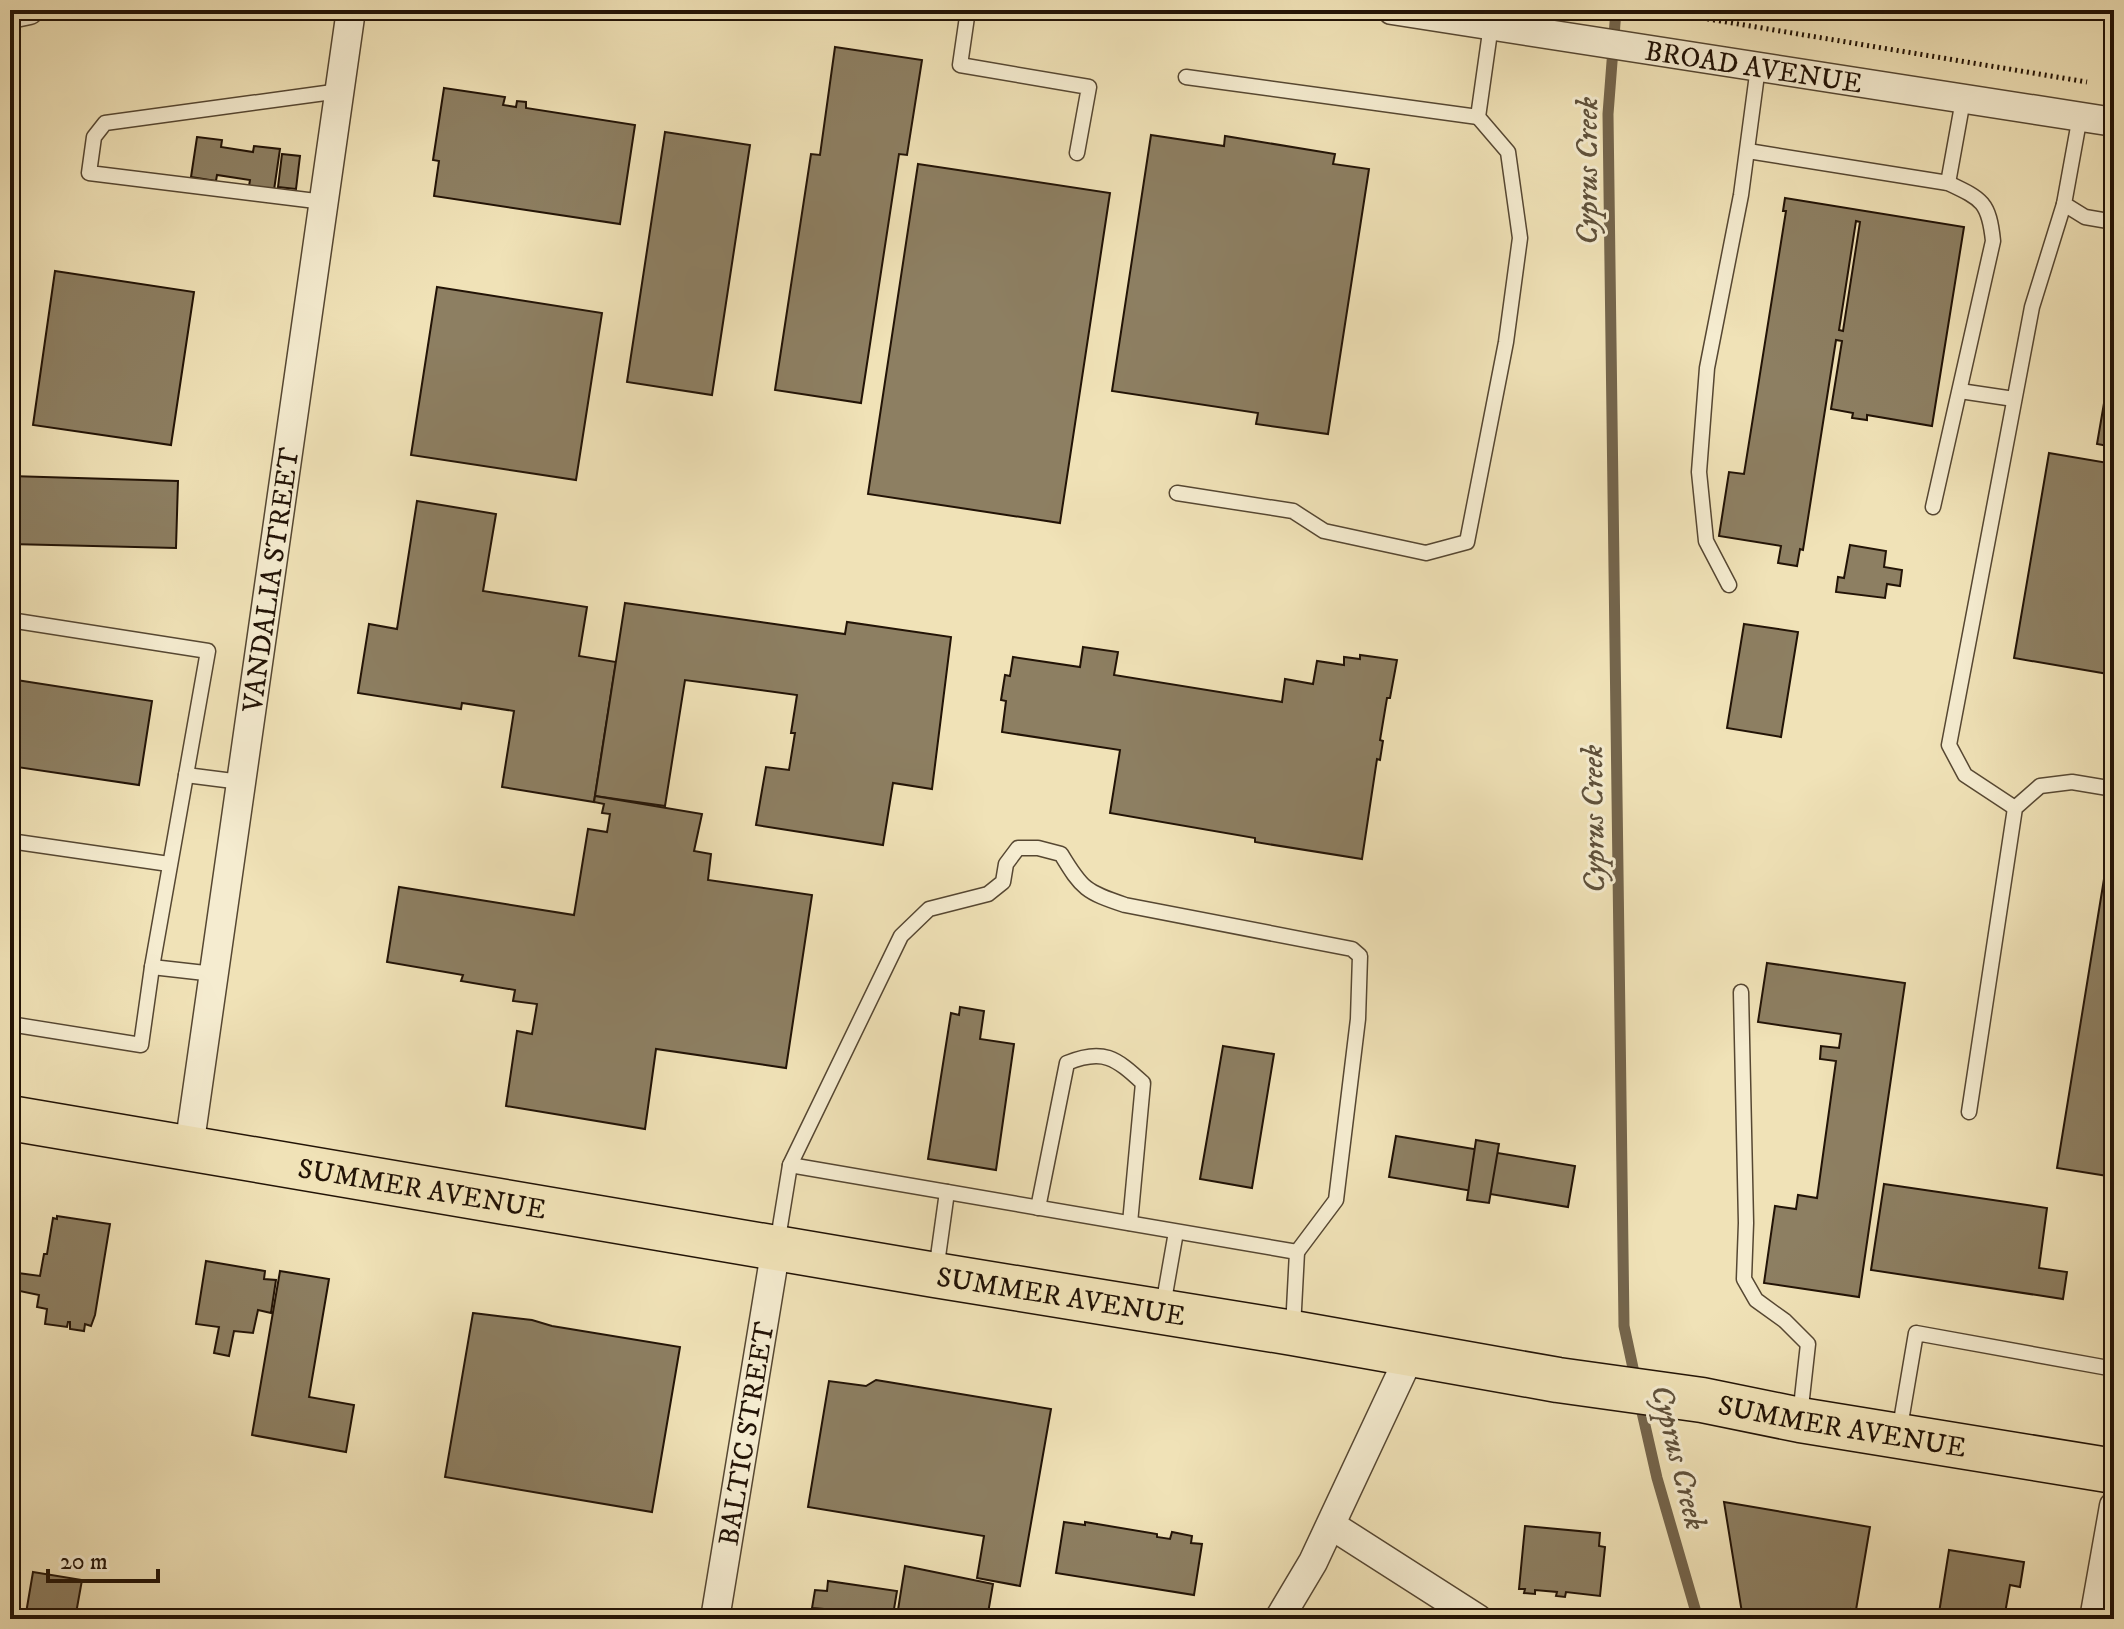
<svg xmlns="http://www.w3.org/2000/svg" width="2124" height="1629" viewBox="0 0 2124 1629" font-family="'IM FELL DW Pica',serif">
  <rect width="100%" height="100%" fill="#f0e2b7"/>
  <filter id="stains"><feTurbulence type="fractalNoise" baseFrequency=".0025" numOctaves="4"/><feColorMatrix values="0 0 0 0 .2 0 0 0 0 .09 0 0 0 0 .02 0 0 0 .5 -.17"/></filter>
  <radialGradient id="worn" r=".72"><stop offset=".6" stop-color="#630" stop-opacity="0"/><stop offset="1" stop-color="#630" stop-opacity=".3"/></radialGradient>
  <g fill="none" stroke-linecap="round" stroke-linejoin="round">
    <g stroke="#74654c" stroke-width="11">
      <polyline points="1616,10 1608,114 1624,1326 1636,1382"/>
      <polyline points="1639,1399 1657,1478 1698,1619"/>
    </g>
  </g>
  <g fill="#8d7f62" stroke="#221306" stroke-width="2" fill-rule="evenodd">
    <polygon points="835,47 922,60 907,155 899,154 861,403 775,390 811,154 820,155"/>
    <polygon points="444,88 505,97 503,105 516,107 517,101 526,102 526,108 635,125 620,224 434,196 439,161 433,160"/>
    <polygon points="665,132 750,145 712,395 627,382"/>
    <polygon points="1151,135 1224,146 1225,136 1335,154 1333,164 1369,169 1328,434 1256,424 1258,413 1112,391"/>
    <polygon points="197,137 222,140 221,147 253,152 254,146 280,149 274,190 249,186 250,180 217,175 216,181 191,177"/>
    <polygon points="282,154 300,156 296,189 278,187"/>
    <polygon points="918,164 1110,193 1060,523 868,494"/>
    <path d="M1785 198 1964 227 1932 426 1867 415V420L1852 418 1853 413 1831 409 1842 341 1836 340 1803 550 1800 549 1797 566 1778 563 1781 546 1719 536 1729 472 1744 474 1786 211H1783ZM1856 221 1860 222 1843 331 1839 330Z"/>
    <polygon points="55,271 194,292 171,445 33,425"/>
    <polygon points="437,287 602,313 576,480 411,455"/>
    <polygon points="2114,345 2114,447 2097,444"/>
    <polygon points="2049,453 2114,464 2114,675 2014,658"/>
    <polygon points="10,476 178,481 176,548 10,544"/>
    <polygon points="417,501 496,514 483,591 587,607 579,656 616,662 594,802 502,787 514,711 462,703 461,709 358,693 369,624 397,629"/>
    <polygon points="1850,545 1886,551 1884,567 1902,570 1900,586 1887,584 1885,598 1836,592 1838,577 1844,578"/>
    <polygon points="625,603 845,634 847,622 951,637 932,789 893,783 883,845 756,825 766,767 789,770 795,733 791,733 797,695 685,680 665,806 595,796"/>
    <polygon points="1744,624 1798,632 1781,737 1727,728"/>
    <polygon points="1083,647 1118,652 1114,675 1282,702 1285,679 1313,684 1317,661 1344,665 1344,657 1360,659 1360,655 1397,660 1390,698 1387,698 1380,740 1383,741 1380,760 1377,759 1362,859 1255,842 1255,838 1110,813 1120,750 1002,732 1006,701 1001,700 1005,675 1010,676 1013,657 1080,667"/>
    <polygon points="10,679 152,701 139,785 10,766"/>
    <polygon points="595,796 702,814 694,851 711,854 708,880 812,895 786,1068 656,1049 645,1129 506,1106 517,1031 532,1034 537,1004 513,1001 515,990 461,981 463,975 387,962 399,887 574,915 588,829 607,832 610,814 602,813 604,804 594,802"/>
    <polygon points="2104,879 2114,881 2114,1177 2057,1168"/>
    <polygon points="1767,963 1905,983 1859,1297 1764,1283 1775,1206 1796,1209 1798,1195 1817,1198 1836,1061 1820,1059 1821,1046 1839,1048 1841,1034 1758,1022"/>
    <polygon points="960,1007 984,1011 980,1039 1014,1044 996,1170 928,1159 951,1013 959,1015"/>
    <polygon points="1223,1046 1274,1054 1252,1188 1200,1179"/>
    <polygon points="1396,1136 1575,1166 1568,1207 1389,1177"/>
    <polygon points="1476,1140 1499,1144 1489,1203 1467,1200"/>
    <polygon points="1884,1184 2047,1208 2039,1268 2067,1272 2063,1299 1871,1270"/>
    <polygon points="57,1216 110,1224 95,1315 91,1326 85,1324 84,1331 70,1329 70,1322 68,1322 67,1327 45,1324 47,1309 37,1307 39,1295 10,1289 10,1272 40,1276 44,1254 47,1254 53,1218 57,1219"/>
    <polygon points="10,1217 17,1218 10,1258"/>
    <polygon points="206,1261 265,1271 264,1279 276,1280 271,1313 258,1310 253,1333 234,1331 229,1356 214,1353 219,1327 196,1324"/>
    <polygon points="280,1271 329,1279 309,1397 354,1405 346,1452 252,1435"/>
    <polygon points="473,1313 532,1320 552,1326 680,1347 652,1512 445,1477"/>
    <polygon points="876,1380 1051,1409 1020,1586 977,1578 984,1536 808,1507 829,1381 866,1386"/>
    <polygon points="1724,1502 1870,1527 1856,1610 1851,1609 1850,1619 1743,1619"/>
    <polygon points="1064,1522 1085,1525 1085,1522 1157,1534 1157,1537 1170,1539 1172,1532 1192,1536 1191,1543 1202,1544 1194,1595 1056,1573"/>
    <polygon points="1525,1526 1600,1533 1599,1546 1605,1547 1600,1596 1566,1592 1565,1597 1556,1596 1557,1592 1535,1590 1535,1594 1524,1593 1525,1589 1519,1589"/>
    <polygon points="1949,1550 2024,1562 2020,1587 2010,1585 2004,1619 1938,1619"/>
    <polygon points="905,1566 993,1584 987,1619 821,1619 823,1609 812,1608 815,1590 827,1591 828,1581 897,1591 894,1609 898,1610"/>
    <polygon points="33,1572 82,1580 75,1619 25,1619"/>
  </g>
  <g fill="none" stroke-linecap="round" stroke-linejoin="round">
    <defs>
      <g id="lane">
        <polyline points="968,10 960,65 1089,87 1077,153"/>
        <polyline points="1186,77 1478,117"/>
        <polyline points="2080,116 2064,204 2085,217 2114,222"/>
        <path d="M1748 151 1948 183C1982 199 1989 202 1993 241L1933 507"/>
        <polyline points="1948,183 1963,100"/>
        <polyline points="324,202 89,173 94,137 105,123 340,91"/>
        <polyline points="1960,391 2014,399"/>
        <polyline points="1177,493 1293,511 1324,531 1426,553 1467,542 1506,342 1520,238 1508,152 1478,117 1491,25"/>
        <polyline points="1729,585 1706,541 1699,472 1707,368 1741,195 1758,67"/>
        <polyline points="10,620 208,651 152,967 141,1045 10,1024"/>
        <polyline points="186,775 241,782"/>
        <polyline points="2015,808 1965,775 1949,745 2032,307 2064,204"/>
        <polyline points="10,841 169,864"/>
        <polyline points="152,967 214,974"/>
        <polyline points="1741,992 1746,1223 1744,1279 1756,1300 1785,1321 1808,1344 1800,1416"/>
        <polyline points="1969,1112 2015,808 2040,786 2072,782 2114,789"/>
        <path d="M790 1165 901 936 929 909 988 894 1003 882 1006 864 1018 848H1038L1061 854C1082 889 1086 892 1125 905L1352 949 1360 956 1358 1019 1336 1200 1297 1252"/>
        <path d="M1038 1208 1067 1063C1103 1048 1116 1058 1143 1083L1130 1223"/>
        <polyline points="777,1245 790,1165 1297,1252 1293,1328"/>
        <polyline points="936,1271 947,1192"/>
        <polyline points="1163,1306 1176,1232"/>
        <polyline points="1899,1433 1916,1333 2114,1369"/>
      </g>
      <g id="street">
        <path id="s1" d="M1392 10 2114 122"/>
        <polyline points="10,14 29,10"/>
        <path id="s2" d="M189 1148 351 10"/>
        <polyline points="1331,1525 1478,1619"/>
        <path id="s3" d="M715 1619 776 1247"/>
        <polyline points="1279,1619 1313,1562 1411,1353"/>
        <polyline points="2094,1619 2114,1506"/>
      </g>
      <g id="primary">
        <path id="s4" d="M10 1118 935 1275 1293 1333 1558 1380 1702 1400 1800 1420 2114 1471"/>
      </g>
    </defs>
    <use href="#lane" stroke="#564732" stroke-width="17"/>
    <use href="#street" stroke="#564732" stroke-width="31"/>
    <use href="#primary" stroke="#221306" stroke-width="47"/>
    <polyline stroke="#221306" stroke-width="5" stroke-dasharray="2 4" stroke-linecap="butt" points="1654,10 2087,82"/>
    <use href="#lane" stroke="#f5ecd0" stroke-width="14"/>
    <use href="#street" stroke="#f5ecd0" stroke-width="28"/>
    <use href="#primary" stroke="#f0e2b7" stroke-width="44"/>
  </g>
  <g text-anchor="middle" stroke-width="6" stroke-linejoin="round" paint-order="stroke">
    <g font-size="28" fill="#221306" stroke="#f5ecd0">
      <text dy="10" stroke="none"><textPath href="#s1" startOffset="366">BROAD AVENUE</textPath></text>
      <text dy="10" stroke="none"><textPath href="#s2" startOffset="574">VANDALIA STREET</textPath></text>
      <text dy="10" stroke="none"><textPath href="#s4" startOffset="418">SUMMER AVENUE</textPath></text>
      <text dy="10" stroke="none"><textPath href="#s4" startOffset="1066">SUMMER AVENUE</textPath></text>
      <text dy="10" stroke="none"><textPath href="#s4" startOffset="1858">SUMMER AVENUE</textPath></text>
      <text dy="10" stroke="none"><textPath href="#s3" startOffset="188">BALTIC STREET</textPath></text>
    </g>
    <g font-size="30" font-style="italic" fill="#5f513b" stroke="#f5ecd0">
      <text transform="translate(1587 171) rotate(-90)" y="10">Cyprus Creek</text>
      <text transform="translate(1593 819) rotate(-91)" y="10">Cyprus Creek</text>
      <text transform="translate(1679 1457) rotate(76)" y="10">Cyprus Creek</text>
    </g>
  </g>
  <rect width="2124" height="1629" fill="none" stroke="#f0e2b7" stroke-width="40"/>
  <rect x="12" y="12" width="2100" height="1605" fill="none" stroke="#221306" stroke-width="4"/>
  <rect x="20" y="20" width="2084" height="1589" fill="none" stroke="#221306" stroke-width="2"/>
  <path d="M48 1569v12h110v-12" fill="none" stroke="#221306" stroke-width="4"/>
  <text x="60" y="1569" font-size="24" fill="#221306" stroke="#f5ecd0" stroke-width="6" paint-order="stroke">20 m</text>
  <rect width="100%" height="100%" filter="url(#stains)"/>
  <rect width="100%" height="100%" fill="url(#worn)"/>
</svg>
